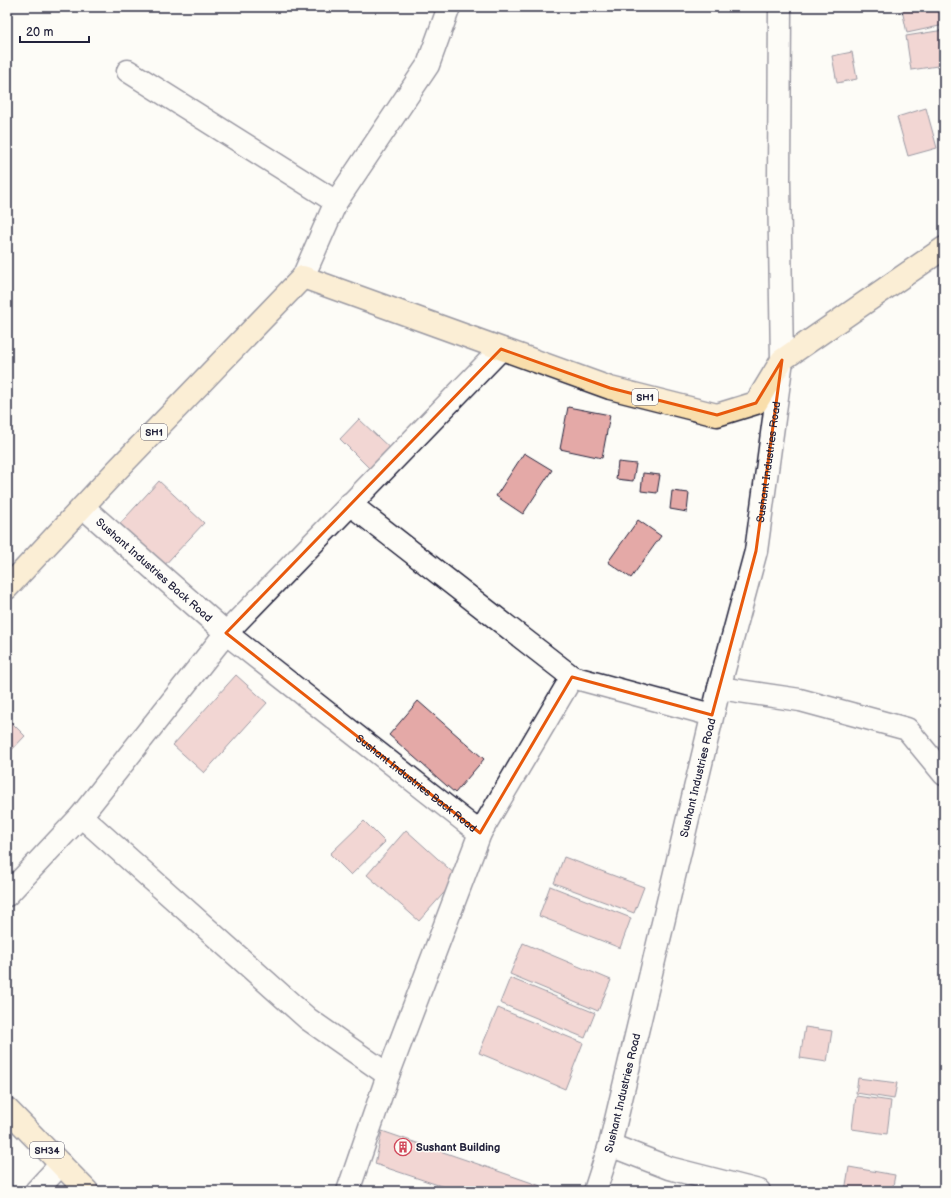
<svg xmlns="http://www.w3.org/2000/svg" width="951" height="1198" viewBox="0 0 951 1198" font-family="'Balsamiq Sans',sans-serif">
  <rect width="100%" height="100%" fill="#fdfcf7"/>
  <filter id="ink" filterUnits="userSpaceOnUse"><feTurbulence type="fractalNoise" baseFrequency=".025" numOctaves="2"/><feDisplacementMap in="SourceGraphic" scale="8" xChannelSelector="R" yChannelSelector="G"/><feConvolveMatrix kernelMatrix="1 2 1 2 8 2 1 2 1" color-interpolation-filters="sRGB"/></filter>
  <g filter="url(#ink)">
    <g fill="#e4a9a7" stroke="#22223b">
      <polygon points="916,7 944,7 944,25 907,33 902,10"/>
      <polygon points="944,30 944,65 911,70 906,36"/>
      <polygon points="852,52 857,79 837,83 832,56"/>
      <polygon points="926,108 937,148 908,156 897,117"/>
      <polygon points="568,407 610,415 602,458 560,449"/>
      <polygon points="359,419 396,454 376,475 340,439"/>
      <polygon points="524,453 552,470 523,514 496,496"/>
      <polygon points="618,462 636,464 633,481 616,479"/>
      <polygon points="643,473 660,475 657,493 641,491"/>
      <polygon points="159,481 204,523 160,570 116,528"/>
      <polygon points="672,491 689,493 687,512 670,509"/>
      <polygon points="638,520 661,536 631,578 608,562"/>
      <polygon points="236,675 267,703 204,773 173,745"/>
      <polygon points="418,701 484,759 455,793 389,735"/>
      <polygon points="7,718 25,736 7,755"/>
      <polygon points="364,821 385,842 351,875 330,854"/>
      <polygon points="406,830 458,877 419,921 367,875"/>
      <polygon points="564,857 644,887 634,913 554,883"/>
      <polygon points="550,886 631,918 620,948 539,916"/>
      <polygon points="523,943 611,980 598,1011 510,974"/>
      <polygon points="510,978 595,1013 585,1038 500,1003"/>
      <polygon points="498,1008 583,1043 565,1089 479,1053"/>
      <polygon points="805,1027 832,1031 827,1062 800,1058"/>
      <polygon points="858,1078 897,1083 894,1099 856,1093"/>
      <polygon points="856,1096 891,1101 887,1134 852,1129"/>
      <polygon points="382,1131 472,1162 555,1191 456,1191 375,1164"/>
      <polygon points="849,1167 895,1175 892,1191 845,1191"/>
    </g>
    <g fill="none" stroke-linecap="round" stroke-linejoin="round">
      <defs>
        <g id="minor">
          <polyline points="780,7 779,181 782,360"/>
          <polyline points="128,71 336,202"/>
          <polyline points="350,504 572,677"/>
          <path id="s1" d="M83 507 232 638 480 833 388 1075 348 1191"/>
          <polyline points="719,688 800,700 907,729 944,774"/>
          <polyline points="81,816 308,1019 388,1075"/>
          <polyline points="480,833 572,677 712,715"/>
          <polyline points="7,895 81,816 226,633 501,349"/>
          <polyline points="610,1145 669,1168 759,1191"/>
          <polyline points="36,1191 61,1164"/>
        </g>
        <g id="tertiary">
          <polyline points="303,277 336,202 428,65 449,7"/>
          <path id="s2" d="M595 1191 610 1145 719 688 756 551 782 360"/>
        </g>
        <g id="primary">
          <polyline points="7,588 116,471 303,277 610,388 717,415 756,403 782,360 944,248"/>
          <polyline points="7,1109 87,1191"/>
        </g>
      </defs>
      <use href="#minor" stroke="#22223b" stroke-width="25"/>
      <use href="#tertiary" stroke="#22223b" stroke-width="25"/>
      <use href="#primary" stroke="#22223b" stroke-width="25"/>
      <use href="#minor" stroke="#fdfcf7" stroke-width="22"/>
      <use href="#tertiary" stroke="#fdfcf7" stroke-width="22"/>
      <use href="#primary" stroke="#f9deab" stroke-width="22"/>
    </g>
  </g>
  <path d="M0 0H951V1198H0ZM501 349 610 388 717 415 756 403 782 360 756 551 712 715 572 677 480 833 226 633Z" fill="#fdfcf7" fill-opacity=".55" fill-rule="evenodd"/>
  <path fill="none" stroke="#e8590c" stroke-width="3" stroke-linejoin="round" d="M501 349 610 388 717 415 756 403 782 360 756 551 712 715 572 677 480 833 226 633Z"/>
  <defs>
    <symbol id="building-ring" viewBox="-11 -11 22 22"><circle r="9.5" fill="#fdfcf7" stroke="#d1495b" stroke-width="1.5"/><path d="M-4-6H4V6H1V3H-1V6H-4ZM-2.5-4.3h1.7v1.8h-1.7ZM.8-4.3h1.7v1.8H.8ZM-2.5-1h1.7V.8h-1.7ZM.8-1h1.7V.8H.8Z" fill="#d1495b"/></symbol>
  </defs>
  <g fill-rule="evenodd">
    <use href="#building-ring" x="393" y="1137" width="20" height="20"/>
  </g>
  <g text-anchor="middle" stroke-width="3" stroke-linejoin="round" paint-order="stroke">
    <g fill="#fdfcf7" stroke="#646373" stroke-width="1">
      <rect x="632" y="389" width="26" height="16" rx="3"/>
      <rect x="141" y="424" width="26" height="16" rx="3"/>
      <rect x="30" y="1142" width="34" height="16" rx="3"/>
    </g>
    <g font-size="10" font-weight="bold" fill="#22223b">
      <text x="645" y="401">SH1</text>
      <text x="154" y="436">SH1</text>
      <text x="47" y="1154">SH34</text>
    </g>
    <g font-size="11" fill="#22223b" stroke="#fdfcf7">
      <text dy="4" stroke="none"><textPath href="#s2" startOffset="750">Sushant Industries Road</textPath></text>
      <text dy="4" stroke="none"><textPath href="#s1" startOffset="95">Sushant Industries Back Road</textPath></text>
      <text dy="4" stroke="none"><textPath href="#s2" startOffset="426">Sushant Industries Road</textPath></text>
      <text dy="4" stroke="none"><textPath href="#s1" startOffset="433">Sushant Industries Back Road</textPath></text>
      <text dy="4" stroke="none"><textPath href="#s2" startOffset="102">Sushant Industries Road</textPath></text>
    </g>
    <g font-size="11" font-weight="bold" fill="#22223b" stroke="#fdfcf7" text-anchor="start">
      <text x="416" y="1151">Sushant Building</text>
    </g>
  </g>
  <rect width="951" height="1198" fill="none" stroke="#fdfcf7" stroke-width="24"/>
  <rect x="12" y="12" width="927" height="1174" fill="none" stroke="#22223b" stroke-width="1.5" filter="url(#ink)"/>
  <path d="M20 36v6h69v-6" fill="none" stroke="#22223b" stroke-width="2"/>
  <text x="26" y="36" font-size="12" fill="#22223b" stroke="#fdfcf7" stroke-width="3" paint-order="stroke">20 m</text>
</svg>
